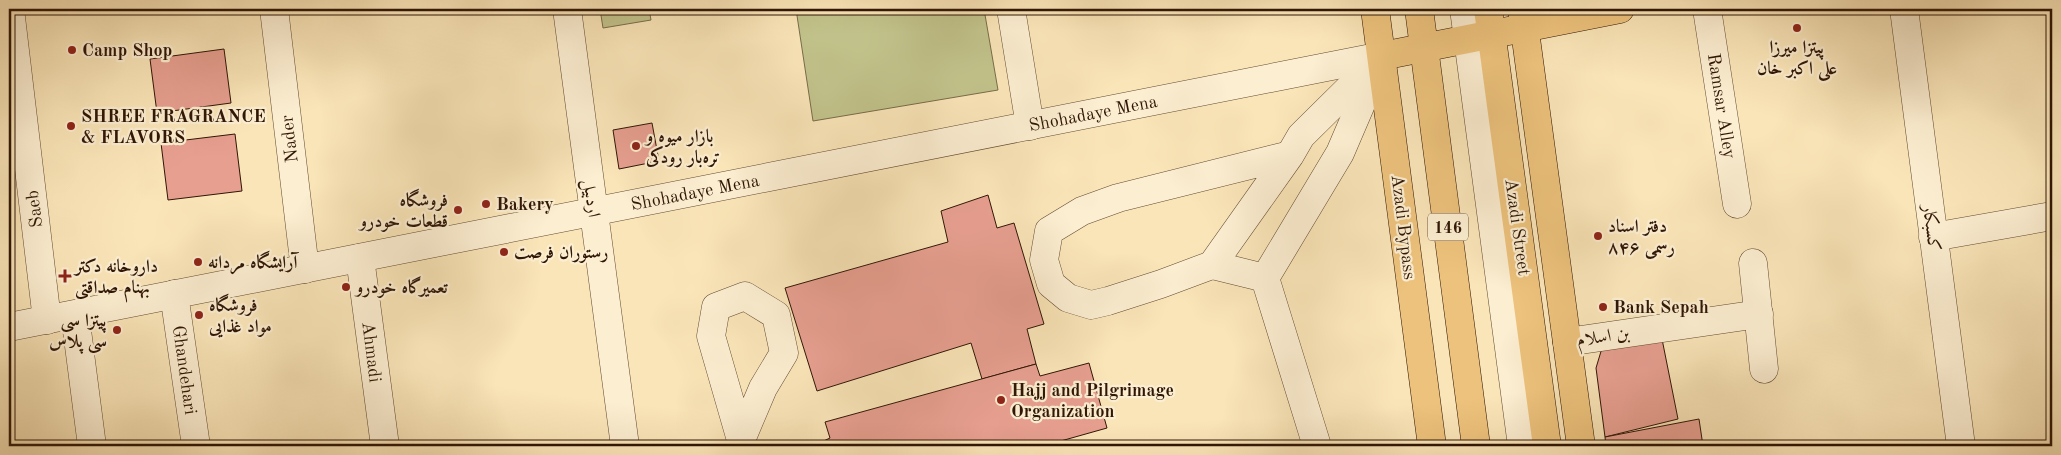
<svg xmlns="http://www.w3.org/2000/svg" width="2061" height="455" viewBox="0 0 2061 455" font-family="'Old Standard TT',Amiri,serif">
  <rect width="100%" height="100%" fill="#fae5b8"/>
  <filter id="stains"><feTurbulence type="fractalNoise" baseFrequency=".004" numOctaves="4"/><feColorMatrix values="0 0 0 0 .2 0 0 0 0 .09 0 0 0 0 .02 0 0 0 .5 -.17"/></filter>
  <radialGradient id="worn" r=".72"><stop offset=".6" stop-color="#630" stop-opacity="0"/><stop offset="1" stop-color="#630" stop-opacity=".3"/></radialGradient>
  <g fill="#c2c38c" stroke="#786c49">
    <polygon points="600,9 649,9 651,20 603,28"/>
    <polygon points="796,9 984,9 998,90 813,121"/>
  </g>
  <g fill="#e79f90" stroke="#2f1606">
    <polygon points="224,49 231,103 157,113 150,59"/>
    <polygon points="652,123 659,161 619,169 613,130"/>
    <polygon points="235,134 242,191 168,200 161,143"/>
    <polygon points="988,195 997,228 1014,223 1044,324 1027,329 1036,364 982,379 971,343 817,391 785,288 948,242 941,211"/>
    <polygon points="9,250 12,287 9,288"/>
    <polygon points="1662,339 1678,419 1605,437 1596,368 1602,348"/>
    <polygon points="1089,363 1107,428 1043,446 813,446 830,438 825,422 1036,364 1040,376"/>
    <polygon points="1699,419 1703,446 1606,446 1605,437"/>
  </g>
  <g fill="none" stroke-linecap="round" stroke-linejoin="round">
    <defs>
      <g id="minor">
        <polyline points="10,9 47,320"/>
        <polyline points="274,9 305,269"/>
        <polyline points="567,9 625,446"/>
        <polyline points="1011,9 1030,126"/>
        <polyline points="1464,9 1522,446"/>
        <polyline points="1707,9 1737,204"/>
        <polyline points="1904,9 1961,446"/>
        <polyline points="1290,155 1118,198 1082,211 1049,231 1044,260 1051,284 1068,298 1091,305 1108,301 1161,284 1212,265 1290,155 1301,136 1382,56"/>
        <polyline points="1933,237 2052,216"/>
        <polyline points="360,258 385,446"/>
        <polyline points="1753,263 1764,369"/>
        <polyline points="1212,265 1265,278"/>
        <polyline points="174,294 196,446"/>
        <polyline points="75,315 92,446"/>
        <polyline points="9,327 1382,56"/>
        <polyline points="1567,342 1759,314"/>
        <polyline points="741,440 763,388 784,353 776,315 745,296 716,307 711,336 741,440 743,446"/>
        <polyline points="1317,446 1265,278 1340,153 1376,69"/>
      </g>
      <g id="major">
        <polyline points="1375,9 1432,446"/>
        <polyline points="1419,9 1476,446"/>
        <polyline points="1488,9 1547,446"/>
        <polyline points="1522,9 1581,446"/>
        <polyline points="1382,56 1620,9"/>
      </g>
    </defs>
    <use href="#minor" stroke="#624a32" stroke-width="29"/>
    <use href="#major" stroke="#2f1606" stroke-width="29"/>
    <use href="#minor" stroke="#fceed1" stroke-width="28"/>
    <use href="#major" stroke="#edc27c" stroke-width="28"/>
  </g>
  <g fill="#8f2418" stroke="#fceed1" stroke-width="2">
    <circle cx="1797" cy="28" r="5"/>
    <circle cx="72" cy="50" r="5"/>
    <circle cx="71" cy="126" r="5"/>
    <circle cx="636" cy="146" r="5"/>
    <circle cx="486" cy="204" r="5"/>
    <circle cx="458" cy="210" r="5"/>
    <circle cx="1598" cy="236" r="5"/>
    <circle cx="504" cy="252" r="5"/>
    <circle cx="198" cy="262" r="5"/>
    <path d="M62.5 268.5h5v5h5v5h-5v5h-5v-5h-5v-5h5z"/>
    <circle cx="346" cy="287" r="5"/>
    <circle cx="1603" cy="307" r="5"/>
    <circle cx="199" cy="315" r="5"/>
    <circle cx="117" cy="330" r="5"/>
    <circle cx="1001" cy="400" r="5"/>
  </g>
  <g text-anchor="middle" stroke-width="4.5" stroke-linejoin="round" paint-order="stroke">
    <rect fill="#fceed1" stroke="#6c5743" stroke-width="1" x="1428" y="213.5" width="40" height="27" rx="4"/>
    <g font-size="16" font-weight="bold" fill="#2f1606">
      <text x="1448" y="233">146</text>
    </g>
    <g font-size="18" font-weight="bold" fill="#2f1606" stroke="#fceed1" text-anchor="start">
      <text x="1797" y="53" text-anchor="middle">پیتزا میرزا<tspan x="1797" dy="21">علی اکبر خان</tspan></text>
      <text x="82" y="56">Camp Shop</text>
      <text x="81" y="122">SHREE FRAGRANCE<tspan x="81" dy="21">&amp; FLAVORS</tspan></text>
      <text x="646" y="142">بازار میوه و<tspan x="646" dy="21">تره‌بار رودکی</tspan></text>
      <text x="448" y="206" text-anchor="end">فروشگاه<tspan x="448" dy="21">قطعات خودرو</tspan></text>
      <text x="496" y="210">Bakery</text>
      <text x="1608" y="232">دفتر اسناد<tspan x="1608" dy="21">رسمی ۸۴۶</tspan></text>
      <text x="514" y="258">رستوران فرصت</text>
      <text x="208" y="268">آرایشگاه مردانه</text>
      <text x="75" y="272">داروخانه دکتر<tspan x="75" dy="21">بهنام صداقتی</tspan></text>
      <text x="356" y="293">تعمیرگاه خودرو</text>
      <text x="209" y="311">فروشگاه<tspan x="209" dy="21">مواد غذایی</tspan></text>
      <text x="1613" y="313">Bank Sepah</text>
      <text x="107" y="326" text-anchor="end">پیتزا سی<tspan x="107" dy="21">سی پلاس</tspan></text>
      <text x="1011" y="396">Hajj and Pilgrimage<tspan x="1011" dy="21">Organization</tspan></text>
    </g>
    <g font-size="18" fill="#2f1606" stroke="#fceed1">
      <text transform="translate(1722 106) rotate(81)" y="6">Ramsar Alley</text>
      <text transform="translate(1093 113) rotate(-11)" y="6">Shohadaye Mena</text>
      <text transform="translate(289 139) rotate(-97)" y="6">Nader</text>
      <text transform="translate(695 192) rotate(-11)" y="6">Shohadaye Mena</text>
      <text transform="translate(592 198) rotate(82)" y="6">اردبیل</text>
      <text transform="translate(34 209) rotate(-97)" y="6">Saeb</text>
      <text transform="translate(1404 227) rotate(83)" y="6">Azadi Bypass</text>
      <text transform="translate(1518 227) rotate(82)" y="6">Azadi Street</text>
      <text transform="translate(1932 228) rotate(83)" y="6">کسبکار</text>
      <text transform="translate(1603 336) rotate(-8)" y="6">بن اسلام</text>
      <text transform="translate(372 352) rotate(83)" y="6">Ahmadi</text>
      <text transform="translate(185 370) rotate(82)" y="6">Ghandehari</text>
    </g>
  </g>
  <rect width="2061" height="455" fill="none" stroke="#fae5b8" stroke-width="30"/>
  <rect x="10" y="10" width="2041" height="435" fill="none" stroke="#2f1606" stroke-width="2.5"/>
  <rect x="15" y="15" width="2031" height="425" fill="none" stroke="#2f1606"/>
  <rect width="100%" height="100%" filter="url(#stains)"/>
  <rect width="100%" height="100%" fill="url(#worn)"/>
</svg>
